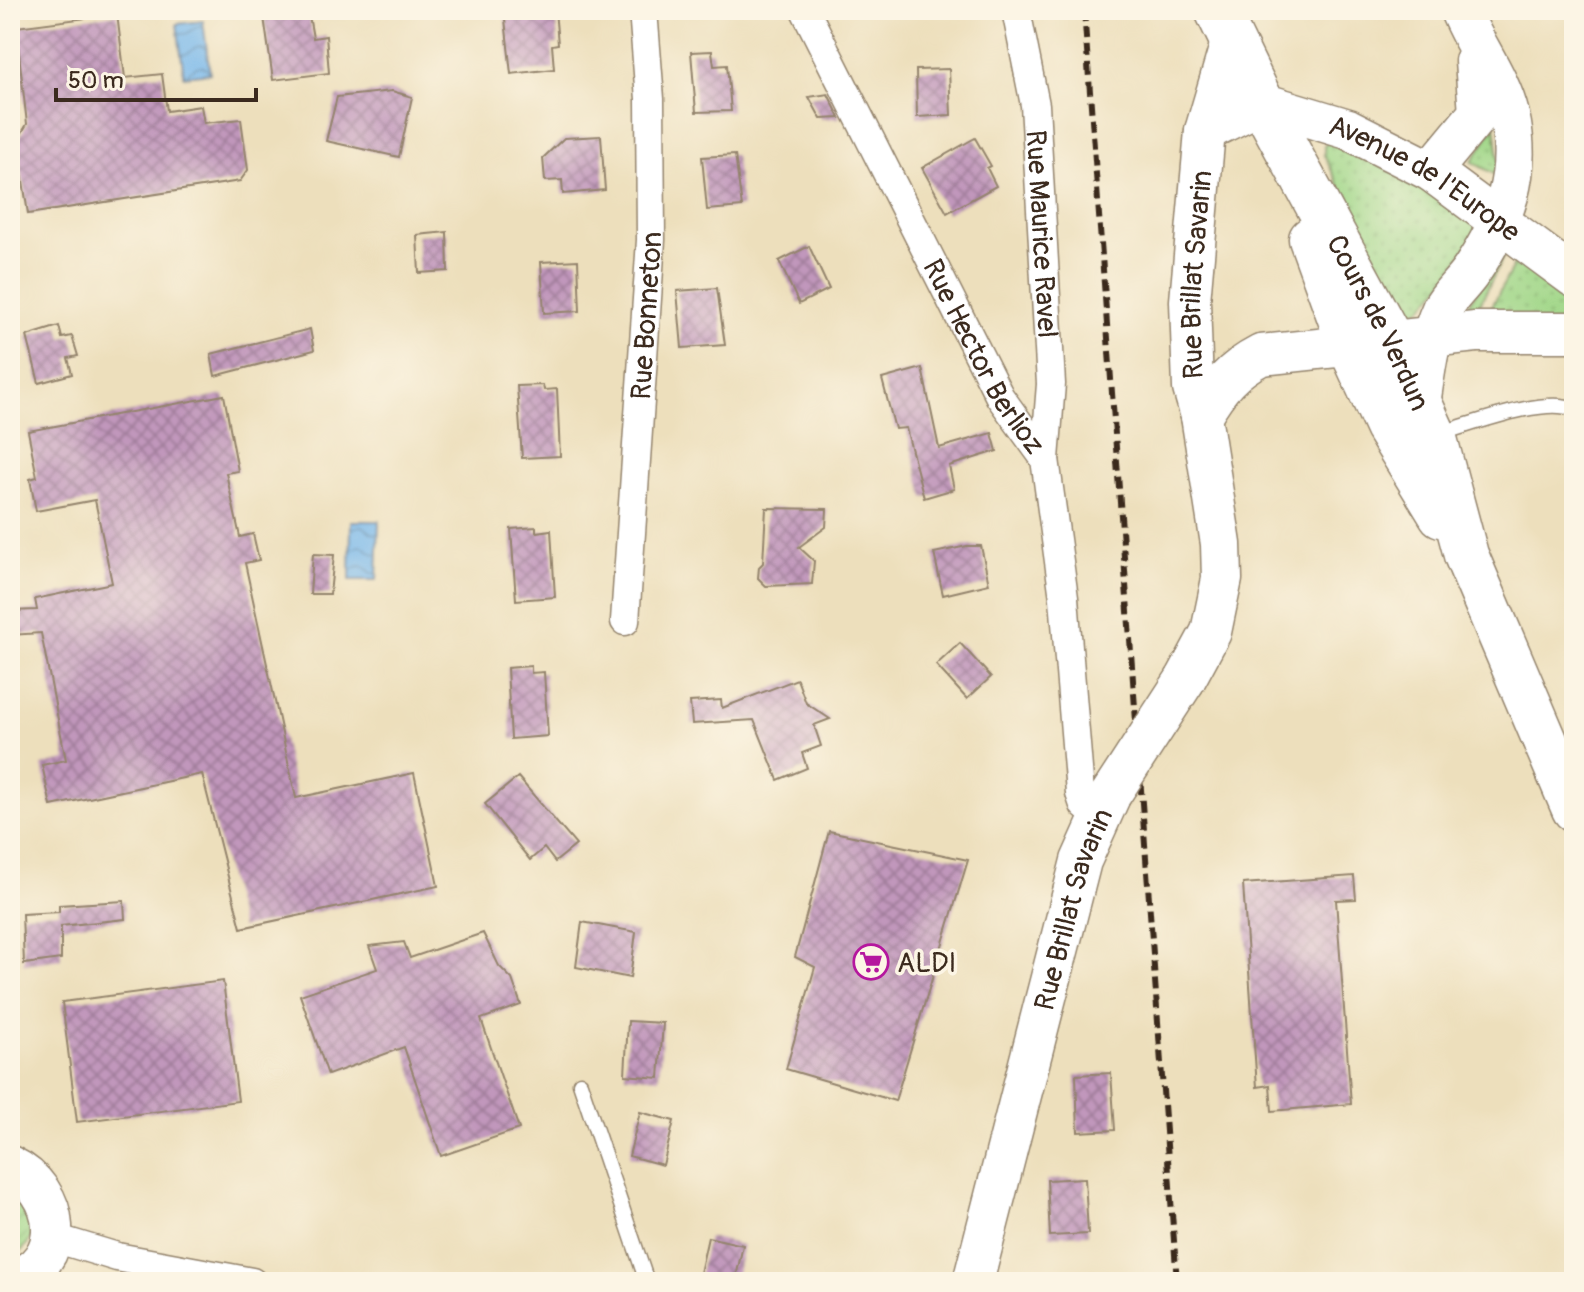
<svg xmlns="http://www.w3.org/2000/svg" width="1584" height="1292" viewBox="0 0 1584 1292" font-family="Pangolin,sans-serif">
  <defs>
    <pattern id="grass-dots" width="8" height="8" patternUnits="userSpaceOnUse" patternTransform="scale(2)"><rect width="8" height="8" fill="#a1d789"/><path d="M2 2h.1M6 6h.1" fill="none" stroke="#8cb976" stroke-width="1.8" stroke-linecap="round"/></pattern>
    <pattern id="garden-furrows" width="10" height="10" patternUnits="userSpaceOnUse" patternTransform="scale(2)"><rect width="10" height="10" fill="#a1d789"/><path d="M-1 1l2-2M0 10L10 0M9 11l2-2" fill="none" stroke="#8cb976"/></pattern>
    <pattern id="water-waves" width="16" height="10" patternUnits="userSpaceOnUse" patternTransform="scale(2)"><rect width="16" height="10" fill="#77b7eb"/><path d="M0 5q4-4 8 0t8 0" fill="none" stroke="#6395be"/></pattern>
    <pattern id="building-cross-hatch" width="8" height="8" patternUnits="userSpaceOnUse" patternTransform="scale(2)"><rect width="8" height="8" fill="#c197bc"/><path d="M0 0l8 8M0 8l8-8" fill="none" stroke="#9e7b98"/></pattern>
  </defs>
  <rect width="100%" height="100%" fill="#fcf5e5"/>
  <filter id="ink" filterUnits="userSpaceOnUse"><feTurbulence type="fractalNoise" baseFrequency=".0125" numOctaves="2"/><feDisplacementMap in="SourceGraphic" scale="16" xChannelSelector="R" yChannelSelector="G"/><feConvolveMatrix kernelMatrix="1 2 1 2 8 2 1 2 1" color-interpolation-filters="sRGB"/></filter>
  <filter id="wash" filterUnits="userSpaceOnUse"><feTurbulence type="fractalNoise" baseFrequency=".006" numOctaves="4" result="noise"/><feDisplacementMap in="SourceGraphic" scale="32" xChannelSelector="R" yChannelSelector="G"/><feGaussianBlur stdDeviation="1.8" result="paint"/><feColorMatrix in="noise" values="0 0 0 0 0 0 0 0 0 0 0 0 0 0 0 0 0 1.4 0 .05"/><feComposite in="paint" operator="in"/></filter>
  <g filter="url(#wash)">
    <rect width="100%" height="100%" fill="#eddfbc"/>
    <g fill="url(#grass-dots)" stroke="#6e8054" stroke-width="2">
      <polygon points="1495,125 1501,178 1472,162"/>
      <path d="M1330 141 1446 196 1479 226C1465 247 1429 317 1403 316L1324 155V146Z"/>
      <polygon points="1507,249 1471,322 1455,322"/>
      <polygon points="1519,255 1574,298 1574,325 1483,323"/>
    </g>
    <path fill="url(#garden-furrows)" stroke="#6e8054" stroke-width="2" d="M10 1188C38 1209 43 1240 10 1259Z"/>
    <g fill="url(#water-waves)" stroke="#597084" stroke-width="2">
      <polygon points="203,21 210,73 184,76 177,24"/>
      <polygon points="351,521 379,521 377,580 350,580"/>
    </g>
    <g id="blocks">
      <g fill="url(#building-cross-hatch)">
        <polygon points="263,10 308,10 313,38 326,36 329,73 273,80"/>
        <polygon points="504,10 555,10 558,44 552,45 554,69 511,74"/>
        <polygon points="117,14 125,78 162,74 167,111 201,106 204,123 241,119 248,170 240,181 28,214 17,141 27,124 16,27"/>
        <polygon points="712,51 714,66 727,65 731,111 696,112 691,52"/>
        <polygon points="949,69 951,115 917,117 916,70"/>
        <polygon points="392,91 412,97 399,157 326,141 337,97"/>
        <polygon points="828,94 840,118 821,119 809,97"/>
        <polygon points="601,136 605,190 563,194 562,180 545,181 543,158 564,138"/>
        <polygon points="975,138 991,166 987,168 996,186 947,213 922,168"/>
        <polygon points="735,155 742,207 707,210 702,157"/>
        <polygon points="447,232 448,271 419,273 417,235"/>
        <polygon points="809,246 829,289 799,304 779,261"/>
        <polygon points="578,260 580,311 544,313 541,262"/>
        <polygon points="717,288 725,345 682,348 677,291"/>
        <polygon points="59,326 62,338 72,336 78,356 68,358 72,374 39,383 27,336"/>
        <polygon points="310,329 314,350 215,376 211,354"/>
        <polygon points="922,368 939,448 992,433 997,451 949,466 954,489 924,498 906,428 895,429 882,379"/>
        <polygon points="543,385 544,390 557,389 560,456 522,458 517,386"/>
        <polygon points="224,395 238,471 226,473 240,537 253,534 259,560 245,563 296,798 414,773 438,886 241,928 202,774 51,806 42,765 66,760 41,633 10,635 10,611 37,610 35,599 112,583 95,500 36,511 30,479 37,477 28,431"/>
        <polygon points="766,508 827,509 826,527 799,547 814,561 812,584 766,586 758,578 759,567 763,563"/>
        <polygon points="536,527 536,532 551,530 555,597 516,600 511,529"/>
        <polygon points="967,546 981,546 989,584 943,595 934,553"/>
        <polygon points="313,554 334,555 330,594 310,594"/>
        <polygon points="960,643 991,677 967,699 936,665"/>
        <polygon points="531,666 531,673 544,672 548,736 511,739 507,668"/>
        <polygon points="797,679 806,703 830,719 814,725 821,746 802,753 807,768 778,780 754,720 692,724 690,702 721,700 722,708"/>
        <polygon points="518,777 576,845 555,862 544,848 530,860 485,804"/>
        <polygon points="829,831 968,860 895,1101 786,1069 815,967 795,957"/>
        <polygon points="1354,876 1356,899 1336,900 1351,1104 1272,1111 1270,1085 1257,1087 1243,884"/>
        <polygon points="124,901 125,919 61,926 61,959 24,964 22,914 59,912 59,905"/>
        <polygon points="582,922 636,932 630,978 576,967"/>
        <polygon points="483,933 499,966 512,979 521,1005 481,1019 519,1129 441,1156 404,1047 328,1075 300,995 377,969 369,946 404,942 410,958"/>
        <polygon points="223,981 238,1101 77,1122 62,1002"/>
        <polygon points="628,1021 663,1023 659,1078 625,1075"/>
        <polygon points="1111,1073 1115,1130 1078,1132 1076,1075"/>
        <polygon points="640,1112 674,1121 663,1165 629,1156"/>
        <polygon points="1085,1178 1088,1234 1050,1236 1047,1180"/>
        <polygon points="708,1237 743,1245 735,1282 698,1282"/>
      </g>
    </g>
  </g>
  <g filter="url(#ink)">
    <use href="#blocks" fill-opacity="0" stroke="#94846d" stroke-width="2"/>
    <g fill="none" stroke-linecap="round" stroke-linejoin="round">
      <defs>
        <g id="lane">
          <path d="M1438 434C1471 425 1543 396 1574 409"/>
          <polyline points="580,1083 647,1282"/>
        </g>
        <g id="street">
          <path id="s1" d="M805 10 1000 397 1045 459 1064 598 1080 793 1084 805 1098 817"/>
          <path id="s2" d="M1016 10 1035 105 1051 384 1045 459"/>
          <path id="s3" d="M625 621 651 240 650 99 643 10"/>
          <polyline points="51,1237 117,1257 252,1282"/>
        </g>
        <g id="secondary">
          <path id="s4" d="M1205 131 1262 103 1348 129 1431 171 1574 277"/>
          <polyline points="1431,171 1479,113 1475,61"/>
          <path d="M1420 404C1425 372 1428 340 1442 309 1449 295 1463 284 1472 270 1504 222 1523 173 1509 115 1500 78 1474 45 1460 10"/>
          <path d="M1201 416C1218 387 1232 370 1261 355L1476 332H1574"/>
          <path id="s5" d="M1185 680 1211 632 1222 579 1221 544 1201 416 1193 388 1190 301 1205 131 1232 39"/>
          <path d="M10 1166C61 1190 71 1263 10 1281"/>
          <path id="s6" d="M973 1282 1081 861 1111 794"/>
        </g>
        <g id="primary">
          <path id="s7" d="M1217 10 1262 103 1392 342 1434 435 1466 555 1574 809"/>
          <polyline points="1311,239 1350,346 1387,427 1441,515"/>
        </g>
      </defs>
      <use href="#lane" stroke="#94846d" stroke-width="17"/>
      <use href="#street" stroke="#94846d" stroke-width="31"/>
      <use href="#secondary" stroke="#94846d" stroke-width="43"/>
      <use href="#primary" stroke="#94846d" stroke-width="47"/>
      <use href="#lane" stroke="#fff" stroke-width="14"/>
      <use href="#street" stroke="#fff" stroke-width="28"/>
      <use href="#secondary" stroke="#fff" stroke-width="40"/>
      <use href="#primary" stroke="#fff" stroke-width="44"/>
      <polyline stroke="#3b2a1e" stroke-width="6" stroke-dasharray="12 6" stroke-linecap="butt" points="1084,10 1177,1282"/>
      <defs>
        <polyline id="secondary-bridge" points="1111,794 1185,680"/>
      </defs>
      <use href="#secondary-bridge" stroke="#94846d" stroke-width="43" stroke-linecap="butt"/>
      <use href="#secondary-bridge" stroke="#fff" stroke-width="40"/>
    </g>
  </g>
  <defs>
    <symbol id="supermarket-ring" viewBox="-11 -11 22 22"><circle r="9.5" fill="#fcf5e5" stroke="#b5179e" stroke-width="1.5"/><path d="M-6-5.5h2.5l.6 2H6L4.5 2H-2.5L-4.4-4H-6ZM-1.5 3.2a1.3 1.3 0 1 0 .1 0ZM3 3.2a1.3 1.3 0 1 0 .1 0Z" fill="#b5179e"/></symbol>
  </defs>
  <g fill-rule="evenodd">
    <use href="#supermarket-ring" x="851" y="942" width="40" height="40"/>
  </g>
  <g text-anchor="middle" stroke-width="7" stroke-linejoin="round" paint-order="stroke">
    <g font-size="28" fill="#3b2a1e" stroke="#fcf5e5">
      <text dy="10" stroke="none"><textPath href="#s4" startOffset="244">Avenue de l'Europe</textPath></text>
      <text dy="10" stroke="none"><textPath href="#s2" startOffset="226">Rue Maurice Ravel</textPath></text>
      <text dy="10" stroke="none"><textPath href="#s5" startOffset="416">Rue Brillat Savarin</textPath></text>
      <text dy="10" stroke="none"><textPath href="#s3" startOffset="306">Rue Bonneton</textPath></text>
      <text dy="10" stroke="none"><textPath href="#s7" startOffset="352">Cours de Verdun</textPath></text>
      <text dy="10" stroke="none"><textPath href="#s1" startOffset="390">Rue Hector Berlioz</textPath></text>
      <text dy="10" stroke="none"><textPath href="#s6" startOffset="386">Rue Brillat Savarin</textPath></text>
    </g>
    <g font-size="28" fill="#3b2a1e" stroke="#fcf5e5" text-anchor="start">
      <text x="897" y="972">ALDI</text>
    </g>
  </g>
  <rect width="1584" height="1292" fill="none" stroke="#fcf5e5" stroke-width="40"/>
  <path d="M56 88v12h200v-12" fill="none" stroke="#3b2a1e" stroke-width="4"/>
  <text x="68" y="88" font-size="24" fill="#3b2a1e" stroke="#fcf5e5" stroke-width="6" paint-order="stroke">50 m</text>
</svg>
